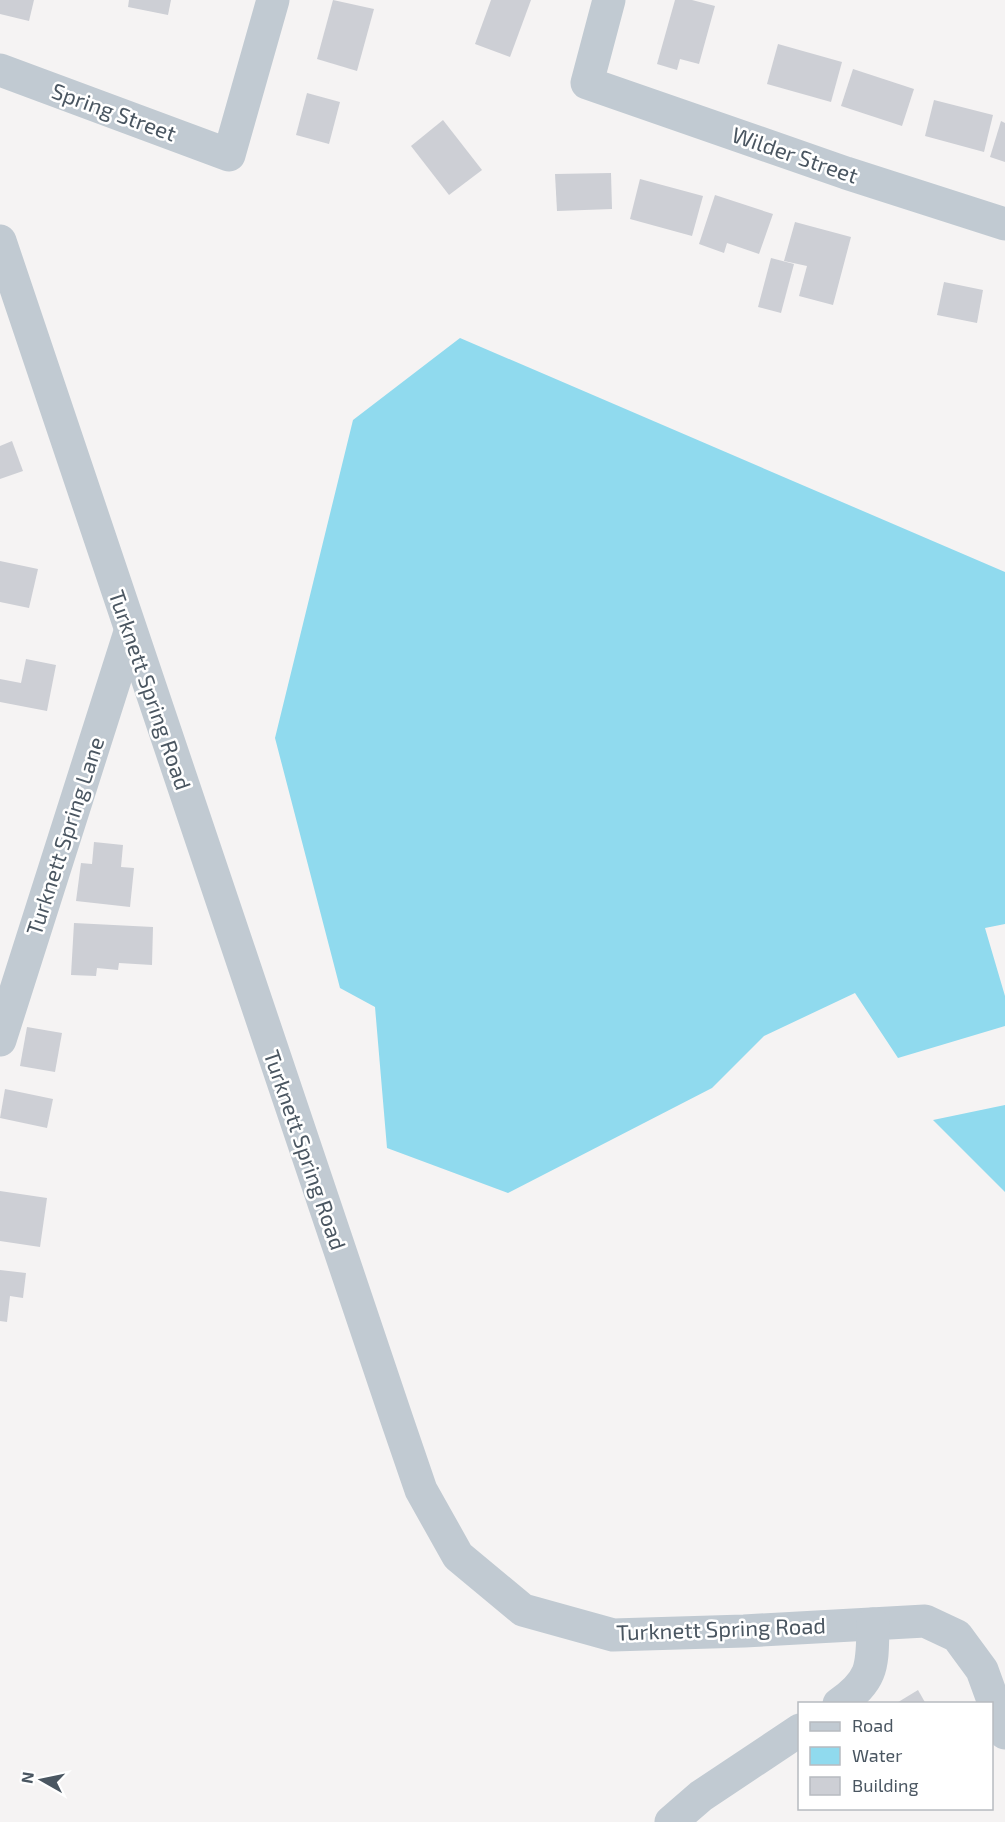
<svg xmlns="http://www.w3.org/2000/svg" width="1005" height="1822" viewBox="0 0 1005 1822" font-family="'Exo 2',sans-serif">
  <rect width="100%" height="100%" fill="#f5f3f3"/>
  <g fill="#90daee">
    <polygon points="460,338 1005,572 1005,924 985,928 1005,996 1005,1026 898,1058 855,993 764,1036 712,1088 508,1193 387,1148 375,1007 340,988 275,738 353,420"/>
    <polygon points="1005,1105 1005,1192 933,1120"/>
  </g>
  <g fill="#cdcfd5">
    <polygon points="0,0 34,0 29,21 0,14"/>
    <polygon points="129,0 171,0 168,15 128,7"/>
    <polygon points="333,0 374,9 357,71 317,59"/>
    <polygon points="491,0 531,0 510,57 475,44"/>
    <polygon points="675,0 692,0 715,6 699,64 680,59 677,70 657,64"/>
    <polygon points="778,44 842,62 831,102 767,84"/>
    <polygon points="853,69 914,89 902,126 841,106"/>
    <polygon points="307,93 340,102 329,144 296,135"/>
    <polygon points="934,100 993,115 984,152 925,136"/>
    <polygon points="443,120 482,170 449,195 411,146"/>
    <polygon points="1001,121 1005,123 1005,162 990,157"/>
    <polygon points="611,173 612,209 557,211 555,174"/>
    <polygon points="640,179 703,196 692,236 630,219"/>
    <polygon points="715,195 773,214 759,254 727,243 724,253 699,244"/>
    <polygon points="795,222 851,237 833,305 799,296 807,266 784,261"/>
    <polygon points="771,258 794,264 781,313 758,307"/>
    <polygon points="944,282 983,290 977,323 937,315"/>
    <polygon points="12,441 23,471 0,479 0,446"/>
    <polygon points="0,561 38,569 29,608 0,602"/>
    <polygon points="26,659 56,665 47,711 0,702 0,679 21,683"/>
    <polygon points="94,842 123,845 121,867 134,868 130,907 76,901 81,863 92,864"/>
    <polygon points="74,923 153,927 152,965 119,963 118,970 97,968 96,976 71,975"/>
    <polygon points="27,1027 62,1033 55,1072 20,1066"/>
    <polygon points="5,1089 53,1099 47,1128 0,1118"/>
    <polygon points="0,1191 47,1198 40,1247 0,1241"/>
    <polygon points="0,1270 26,1273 23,1298 10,1296 7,1322 0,1321"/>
    <polygon points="918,1690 926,1704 895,1704"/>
  </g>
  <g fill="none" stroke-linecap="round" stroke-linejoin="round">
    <g stroke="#c1cad2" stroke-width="33">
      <polyline points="609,0 587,83 846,173 1005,224"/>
      <polyline points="0,70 229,155 273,0"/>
      <polyline points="0,241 397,1420 421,1490 458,1556 523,1610 613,1635 744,1631 925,1621 957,1636 982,1670 1005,1733"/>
      <polyline points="0,1040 130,632"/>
      <path d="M839 1704C875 1679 872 1664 873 1624"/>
      <polyline points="671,1822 701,1796 800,1730"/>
    </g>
  </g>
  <g text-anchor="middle" stroke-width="5" stroke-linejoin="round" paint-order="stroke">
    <g font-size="22" fill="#4a5661" stroke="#fff">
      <text transform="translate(114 112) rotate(20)" y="8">Spring Street</text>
      <text transform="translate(795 155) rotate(19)" y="8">Wilder Street</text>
      <text transform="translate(150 690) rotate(71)" y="8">Turknett Spring Road</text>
      <text transform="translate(65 836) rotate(-72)" y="8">Turknett Spring Lane</text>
      <text transform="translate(305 1150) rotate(71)" y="8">Turknett Spring Road</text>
      <text transform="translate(721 1629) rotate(-2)" y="8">Turknett Spring Road</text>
    </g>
  </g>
  <rect x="798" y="1702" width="195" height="108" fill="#ffffff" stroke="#b7bbc0" stroke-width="1.5"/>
  <rect x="810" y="1722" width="30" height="9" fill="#c1cad2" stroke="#b7bbc0" stroke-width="1.5"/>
  <text x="852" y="1732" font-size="18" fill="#4a5661">Road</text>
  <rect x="810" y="1747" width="30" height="18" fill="#90daee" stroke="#b7bbc0" stroke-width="1.5"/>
  <text x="852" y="1762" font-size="18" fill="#4a5661">Water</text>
  <rect x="810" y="1777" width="30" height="18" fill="#cdcfd5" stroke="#b7bbc0" stroke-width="1.5"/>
  <text x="852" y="1792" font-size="18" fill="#4a5661">Building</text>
  <g transform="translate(42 1780) rotate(279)" stroke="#ffffff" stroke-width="4.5" paint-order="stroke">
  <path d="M0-4.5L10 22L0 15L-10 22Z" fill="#4a5661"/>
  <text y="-9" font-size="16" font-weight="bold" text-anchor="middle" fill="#4a5661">N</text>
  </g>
</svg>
